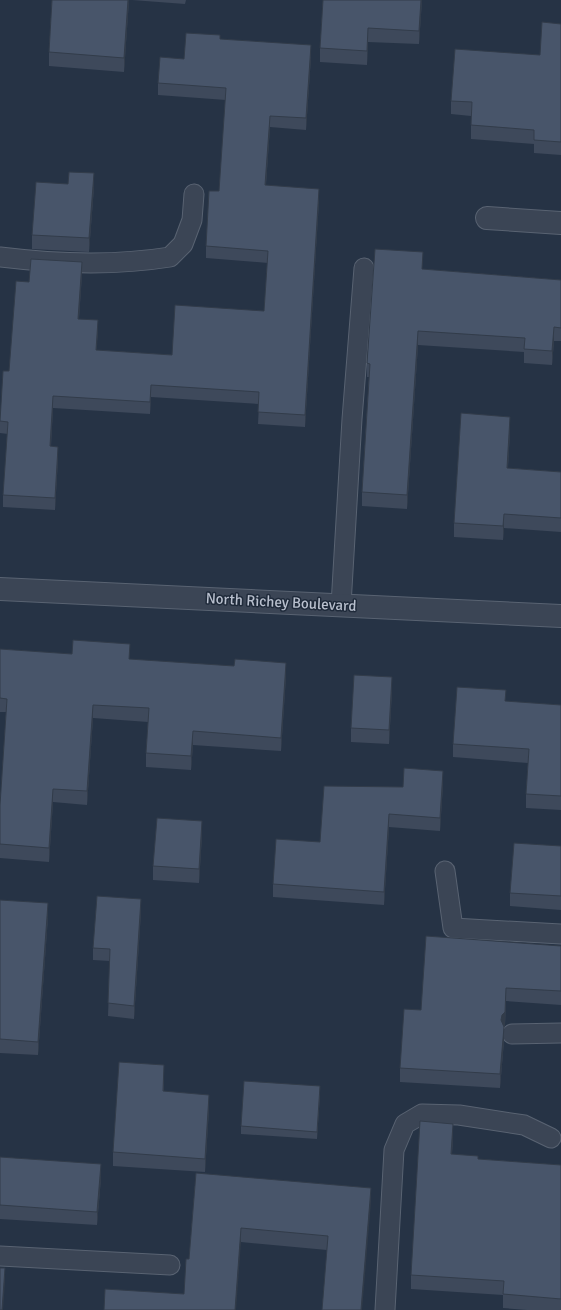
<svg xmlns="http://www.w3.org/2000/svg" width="561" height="1310" viewBox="0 0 561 1310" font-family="Signika,sans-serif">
  <rect width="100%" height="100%" fill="#263345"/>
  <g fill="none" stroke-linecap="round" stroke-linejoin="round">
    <defs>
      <g id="service">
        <path d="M0 257C57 264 114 266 170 257L183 244 192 220 194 194"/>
        <polyline points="341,605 352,419 364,268"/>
        <polyline points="445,871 453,928 561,934"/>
        <polyline points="512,1034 561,1033"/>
        <polyline points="0,1256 170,1265"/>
        <polyline points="385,1310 394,1150 405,1124 422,1114 459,1115 524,1125 551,1138"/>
      </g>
      <g id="minor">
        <polyline points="487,218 561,223"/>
        <polyline points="0,589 561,616"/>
      </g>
    </defs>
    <use href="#service" stroke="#596372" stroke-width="21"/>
    <use href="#minor" stroke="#596372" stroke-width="24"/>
    <use href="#service" stroke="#3b4555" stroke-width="19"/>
    <use href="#minor" stroke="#3b4555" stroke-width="22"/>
  </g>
  <g fill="#3e495b">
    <polygon points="52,0 129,0 124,72 49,66 49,52"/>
    <polygon points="132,0 186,0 185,4"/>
    <polygon points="323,0 422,0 419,44 368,42 367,65 320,62 320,48"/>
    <polygon points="561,24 561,155 534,153 534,144 471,139 471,116 451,114 451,101 540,55"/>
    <polygon points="220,39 311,57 306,130 270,127 266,185 319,201 305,427 258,424 259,404 151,397 150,414 53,408 51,446 58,459 55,510 3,507 3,495 8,434 0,433 0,418 9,371 29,282 82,274 79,319 98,332 96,350 172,355 264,311 268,263 206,258 206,246 219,191 226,100 158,95 158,83 184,59"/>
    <polygon points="94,187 89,252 32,249 32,235"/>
    <polygon points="423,269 561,280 561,341 554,341 552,365 524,363 524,352 418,345 407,509 362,506 362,492 369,377 367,377 367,363"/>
    <polygon points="510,431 508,468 561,472 561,532 504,528 503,540 454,537 454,523"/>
    <polygon points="0,649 130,659 286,676 281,751 193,745 191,770 146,767 146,753 148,722 93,718 87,805 53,802 49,862 0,858 0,805 6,712 0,712"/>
    <polygon points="392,691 389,744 351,742 351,728"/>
    <polygon points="506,702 561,705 561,810 526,808 526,794 528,763 453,757 453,744"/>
    <polygon points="443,784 440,831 389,827 384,905 273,897 273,884 403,787"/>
    <polygon points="202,835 199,883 153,880 153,866"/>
    <polygon points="561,846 561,910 510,906 510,893"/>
    <polygon points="0,900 48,917 38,1055 0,1053"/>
    <polygon points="141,912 134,1019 108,1016 110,961 93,960 93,948"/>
    <polygon points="561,946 561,1005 506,1001 505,1026 504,1027 504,1041 500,1088 400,1082 400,1068 421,1010"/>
    <polygon points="164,1079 164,1092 209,1109 205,1172 113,1166 113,1152"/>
    <polygon points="320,1094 317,1139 241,1134 241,1126"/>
    <polygon points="453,1138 452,1154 478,1159 561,1165 561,1310 527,1310 503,1308 503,1295 411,1289 411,1275"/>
    <polygon points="0,1157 101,1178 97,1225 0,1219"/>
    <polygon points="196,1173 371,1202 327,1250 241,1242 184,1294 189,1259"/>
  </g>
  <g fill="#323c4a">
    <polygon points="128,0 129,0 124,72 124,58"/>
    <polygon points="421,0 422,0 419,44 419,31"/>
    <polygon points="368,28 368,42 367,65 367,51"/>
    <polygon points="311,45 311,57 306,130 306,118"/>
    <polygon points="270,116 270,127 265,197 265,185"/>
    <polygon points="94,173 94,187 89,252 89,238"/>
    <polygon points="319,189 319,201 305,427 305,415"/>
    <polygon points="82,262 82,274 78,331 78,319"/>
    <polygon points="98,320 98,332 96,362 96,350"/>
    <polygon points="554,327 554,341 552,365 552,351"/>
    <polygon points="418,331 418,345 407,509 407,495"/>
    <polygon points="151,385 151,397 150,414 150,402"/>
    <polygon points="53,396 53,408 50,458 50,446"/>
    <polygon points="510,417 510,431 507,482 507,468"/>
    <polygon points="58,447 58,459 55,510 55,498"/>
    <polygon points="504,514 504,528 503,540 503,526"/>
    <polygon points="286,663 286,676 281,751 281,738"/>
    <polygon points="392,677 392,691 389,744 389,730"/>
    <polygon points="93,705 93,718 87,805 87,791"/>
    <polygon points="193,731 193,745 191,770 191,756"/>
    <polygon points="443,771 443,784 440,831 440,818"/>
    <polygon points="53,789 53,802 49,862 49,848"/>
    <polygon points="389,814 389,827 384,905 384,892"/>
    <polygon points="202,821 202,835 199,883 199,869"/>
    <polygon points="141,899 141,912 134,1019 134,1006"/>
    <polygon points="48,903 48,917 38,1055 38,1042"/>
    <polygon points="506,988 506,1001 505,1026 504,1027 504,1041 500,1088 501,1020"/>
    <polygon points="164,1065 164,1079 163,1105 163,1091"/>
    <polygon points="320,1086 320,1094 317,1139 317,1132"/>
    <polygon points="209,1095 209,1109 205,1172 205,1159"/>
    <polygon points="453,1124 453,1138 451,1168 451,1154"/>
    <polygon points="101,1164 101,1178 97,1225 97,1212"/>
    <polygon points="371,1188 371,1202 362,1310 361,1310"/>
    <polygon points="241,1228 241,1242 236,1310 235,1310"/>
    <polygon points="5,1268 5,1282 3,1310 2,1310"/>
  </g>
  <g fill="#48556a" stroke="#323c4a">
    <polygon points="52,0 128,0 124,58 49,52"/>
    <polygon points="323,0 421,0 419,31 368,28 367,51 320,48"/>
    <polygon points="542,22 561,24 561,142 534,140 534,130 471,125 472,102 451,101 455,49 540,55"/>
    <polygon points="186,33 220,35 220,39 311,45 306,118 270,116 265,185 319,189 305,415 258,412 259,392 151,385 150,402 53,396 50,446 58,447 55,498 3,495 8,422 0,421 3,371 9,371 16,281 29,282 31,259 82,262 78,319 98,320 96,350 172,355 175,305 264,311 268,251 206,246 209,191 219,191 226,88 158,83 160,57 184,59"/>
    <polygon points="69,172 94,173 89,238 32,235 36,182 68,184"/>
    <polygon points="375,249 423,252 422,269 561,280 561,328 554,327 552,351 524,349 525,338 418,331 407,495 362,492 370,364 367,363"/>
    <polygon points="461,413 510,417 507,468 561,472 561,518 504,514 503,526 454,523"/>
    <polygon points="73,640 130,644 129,659 234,666 235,659 286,663 281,738 193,731 191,756 146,753 149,708 93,705 87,791 53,789 49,848 0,844 0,805 7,699 0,698 0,649 72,654"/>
    <polygon points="354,675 392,677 389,730 351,728"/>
    <polygon points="457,687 506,690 505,701 561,705 561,796 526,794 529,749 453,744"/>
    <polygon points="404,768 443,771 440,818 389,814 384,892 273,884 276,839 320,842 324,786 403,787"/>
    <polygon points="157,818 202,821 199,869 153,866"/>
    <polygon points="514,843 561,846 561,896 510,893"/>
    <polygon points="97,896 141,899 134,1006 108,1003 110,949 93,948"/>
    <polygon points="0,900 48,903 38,1042 0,1039"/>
    <polygon points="426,936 561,946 561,991 506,988 505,1012 502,1015 501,1020 504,1027 500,1074 400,1068 404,1009 421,1010"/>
    <polygon points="119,1062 164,1065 163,1091 209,1095 205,1159 113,1152"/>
    <polygon points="244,1081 320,1086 317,1132 241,1126"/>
    <polygon points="420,1121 453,1124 451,1154 478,1156 478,1159 561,1165 561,1299 503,1294 504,1281 411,1275"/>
    <polygon points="0,1157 101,1164 97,1212 0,1205"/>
    <polygon points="196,1173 371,1188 361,1310 322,1310 328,1236 241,1228 235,1310 104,1310 105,1289 184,1294 186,1259 189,1259"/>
    <polygon points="0,1268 5,1268 2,1310 0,1310"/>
  </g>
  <g text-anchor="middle" stroke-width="3" stroke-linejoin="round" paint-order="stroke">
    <g font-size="15" fill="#b9c0ce" stroke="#1f2a3a">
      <text transform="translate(281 602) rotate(3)" y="5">North Richey Boulevard</text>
    </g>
  </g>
</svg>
